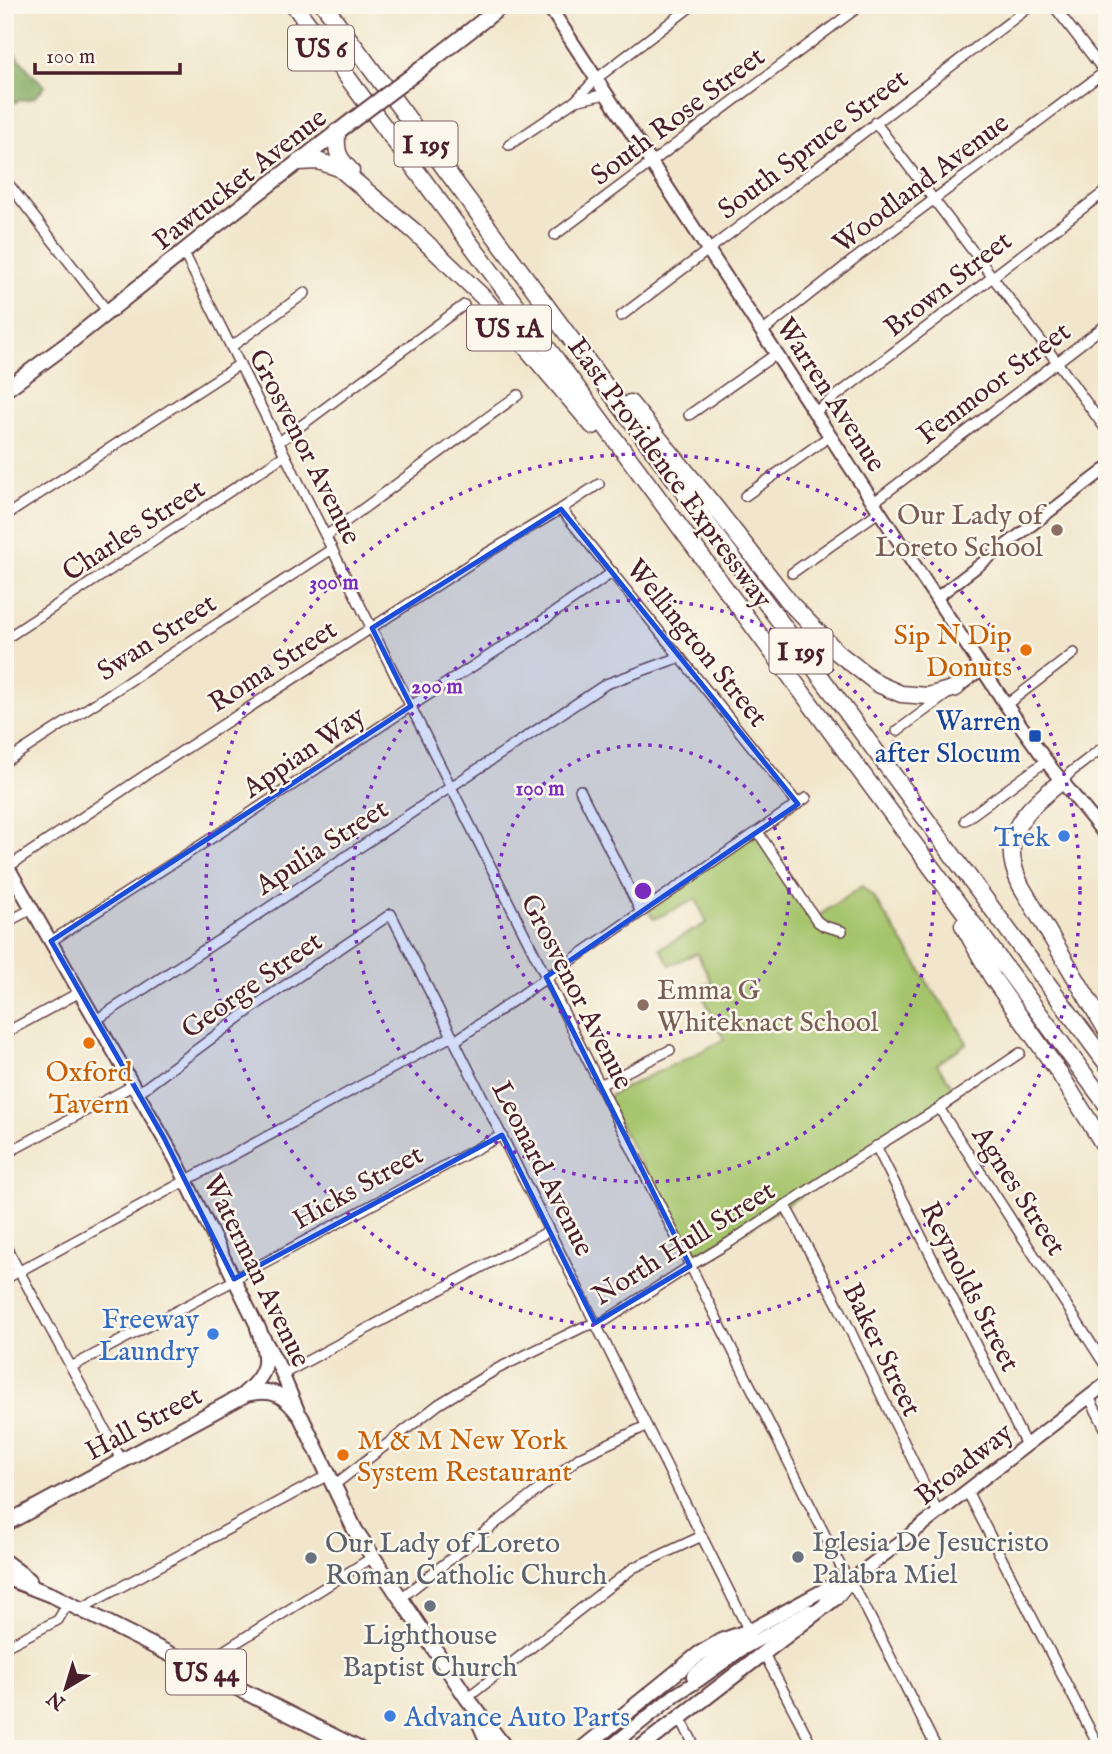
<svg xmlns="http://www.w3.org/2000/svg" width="1112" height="1754" viewBox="0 0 1112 1754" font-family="'IM FELL English',serif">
  <rect width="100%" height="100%" fill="#fbf7ec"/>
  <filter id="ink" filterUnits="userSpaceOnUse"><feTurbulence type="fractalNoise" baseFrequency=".0143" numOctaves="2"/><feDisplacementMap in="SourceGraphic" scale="14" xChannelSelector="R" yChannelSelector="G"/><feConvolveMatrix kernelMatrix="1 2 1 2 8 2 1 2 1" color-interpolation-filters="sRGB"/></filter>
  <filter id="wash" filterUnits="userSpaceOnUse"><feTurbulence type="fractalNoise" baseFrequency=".00686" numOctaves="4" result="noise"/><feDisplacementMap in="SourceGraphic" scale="28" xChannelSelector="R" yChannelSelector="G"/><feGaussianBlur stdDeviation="1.57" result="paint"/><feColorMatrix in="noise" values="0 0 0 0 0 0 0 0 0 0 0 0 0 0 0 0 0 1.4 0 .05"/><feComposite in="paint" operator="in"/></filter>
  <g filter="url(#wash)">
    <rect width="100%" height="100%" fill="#f1e6cb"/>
    <path fill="#a5c46c" stroke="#78724c" stroke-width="2" d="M759 831 815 918 862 886 874 898 919 967 930 987 949 1012 967 1043 937 1064 958 1095 694 1264 606 1098C644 1076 686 1061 724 1039L699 988 712 982 697 953 670 965 660 948 707 923 696 899 654 919 647 908Z"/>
    <polygon fill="#84aa60" stroke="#676446" stroke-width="2" points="5,42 33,75 45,86 35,97 30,99 19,100 5,108"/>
  </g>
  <g filter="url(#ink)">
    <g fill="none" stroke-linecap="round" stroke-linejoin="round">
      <defs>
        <g id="minor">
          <polyline points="1053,5 1107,75"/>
          <polyline points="606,94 575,101 596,79 693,5"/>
          <polyline points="875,122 1057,362 1107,431"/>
          <polyline points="509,145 575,101"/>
          <polyline points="7,182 108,312"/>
          <polyline points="555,235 861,5"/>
          <polyline points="183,251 840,1565 863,1603 937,1749"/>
          <polyline points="621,316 1032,5"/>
          <polyline points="762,332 853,260 1107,70"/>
          <polyline points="231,347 305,293"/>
          <polyline points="815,412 1107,190"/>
          <polyline points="689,415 776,354"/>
          <polyline points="279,442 464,305"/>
          <polyline points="745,496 830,436"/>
          <polyline points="874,502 1107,324"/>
          <polyline points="561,509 798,804"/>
          <polyline points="5,516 240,364"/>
          <polyline points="326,536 518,395"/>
          <polyline points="792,573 880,511"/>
          <polyline points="5,639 285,455"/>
          <polyline points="1006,705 1074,653"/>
          <polyline points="897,731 946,695"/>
          <polyline points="5,762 332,549"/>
          <polyline points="1062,781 1071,772 1107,744"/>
          <polyline points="580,790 641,912"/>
          <polyline points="965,820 1046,761"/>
          <polyline points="758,832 817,921 824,926 842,931"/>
          <polyline points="8,867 156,768 479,558 561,509 599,484"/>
          <polyline points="5,923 32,909"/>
          <polyline points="51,941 240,820 411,706 523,634 613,572"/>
          <polyline points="96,1020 244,924 606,684 680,657"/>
          <polyline points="5,1033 80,992"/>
          <polyline points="455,1041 806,798"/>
          <polyline points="600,1085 670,1050"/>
          <polyline points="138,1093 262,1001 391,914 749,1631"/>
          <polyline points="939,1108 1107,1368"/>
          <polyline points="876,1146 1026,1445"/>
          <polyline points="5,1154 134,1085"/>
          <polyline points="785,1205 838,1305 938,1513"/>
          <polyline points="5,1245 122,1461"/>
          <polyline points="5,1279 452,1036"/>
          <polyline points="234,1279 502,1135"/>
          <polyline points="71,1367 235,1280"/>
          <polyline points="283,1374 549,1231"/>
          <polyline points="1089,1397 1107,1432"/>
          <polyline points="333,1486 439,1404 497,1369 583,1327 605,1321 690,1266 730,1242 842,1168 939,1108 1020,1053"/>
          <polyline points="967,1491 1100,1749"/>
          <polyline points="401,1598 580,1457 646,1426"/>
          <polyline points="80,1609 328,1475"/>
          <polyline points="5,1647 58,1620 68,1603"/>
          <polyline points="763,1652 814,1749"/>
          <polyline points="216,1677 215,1660 220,1653 373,1557"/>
          <polyline points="467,1698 633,1568 702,1536"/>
          <polyline points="678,1718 684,1725 696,1749"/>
        </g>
        <polyline id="tertiary" points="936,598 1107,468"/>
        <g id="secondary">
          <polyline points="548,5 1006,705 1052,769 1107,837"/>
          <polyline points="956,688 982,668"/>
          <polyline points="5,862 176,1160 258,1328 278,1364 298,1411"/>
          <polyline points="826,1602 839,1595 850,1581 1107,1383"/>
          <polyline points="693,1676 749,1631 829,1587 850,1581"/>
          <polyline points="608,1749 675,1695 699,1680 742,1649 810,1611"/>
        </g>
        <g id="primary">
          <polyline points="430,62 503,5"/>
          <polyline points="5,390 66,345 218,224 353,120"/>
        </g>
        <g id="trunk">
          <path d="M244 1394C270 1372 269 1359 258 1328"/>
          <path d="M5 1524 246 1394C274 1387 285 1395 301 1417L355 1530 467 1698 506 1749"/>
          <polyline points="5,1562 29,1580"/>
          <polyline points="5,1577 54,1596 359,1749"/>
          <polyline points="480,1724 491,1749"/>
          <polyline points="582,1749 699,1654 721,1641 749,1631"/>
          <polyline points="639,1749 835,1598"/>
        </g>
        <g id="motorway">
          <polyline points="294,5 1107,1105"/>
          <polyline points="324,5 1107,1064"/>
          <path d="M337 132C336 152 337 156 351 171"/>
          <polyline points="299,162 318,161 339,168 415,232 484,298 593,426"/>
          <polyline points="630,403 715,507 791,604 838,653 878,684 901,694 928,696 956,688"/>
          <path d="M1062 781C1024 811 996 835 1021 886L1107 1031"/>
          <polyline points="963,925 992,977 1058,1071 1107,1150"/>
        </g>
      </defs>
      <use href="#minor" stroke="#633d43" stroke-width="12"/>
      <use href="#tertiary" stroke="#633d43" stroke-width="14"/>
      <use href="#secondary" stroke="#633d43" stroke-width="16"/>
      <use href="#primary" stroke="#633d43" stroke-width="18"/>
      <use href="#trunk" stroke="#633d43" stroke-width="18"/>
      <use href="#motorway" stroke="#633d43" stroke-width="19"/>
      <use href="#minor" stroke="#fff" stroke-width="9"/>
      <use href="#tertiary" stroke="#fff" stroke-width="10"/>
      <use href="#secondary" stroke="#fff" stroke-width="12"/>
      <use href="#primary" stroke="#fff" stroke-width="14"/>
      <use href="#trunk" stroke="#fff" stroke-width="14"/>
      <use href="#motorway" stroke="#fff" stroke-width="16"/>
      <defs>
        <polyline id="primary-bridge" points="353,120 430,62"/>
      </defs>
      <use href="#primary-bridge" stroke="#633d43" stroke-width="18" stroke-linecap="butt"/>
      <use href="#primary-bridge" stroke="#fff" stroke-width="14"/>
    </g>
  </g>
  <path fill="#1d4ed8" fill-opacity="0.2" stroke="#1d4ed8" stroke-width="5" stroke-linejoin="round" d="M561 509 798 804 546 977 690 1266 595 1323 502 1135 234 1279 164 1138 51 941 411 706 372 628Z"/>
  <g fill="none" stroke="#7b2cbf" stroke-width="3.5" stroke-dasharray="3.5 7">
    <circle cx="643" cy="891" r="146"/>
    <circle cx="643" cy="891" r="291"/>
    <circle cx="643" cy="891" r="437"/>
  </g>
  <g fill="#8d6e63" stroke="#fbf7ec" stroke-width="2.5">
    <circle cx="1057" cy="530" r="7"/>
    <circle cx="643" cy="1005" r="7"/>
  </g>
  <g fill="#e8710a" stroke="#fbf7ec" stroke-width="2.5">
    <circle cx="1026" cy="650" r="7"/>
    <circle cx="89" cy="1043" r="7"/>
    <circle cx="343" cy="1455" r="7"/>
  </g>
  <rect fill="#1a4fb4" stroke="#fbf7ec" stroke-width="2.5" x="1028" y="729" width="14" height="14" rx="3.5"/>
  <g fill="#3f7fe0" stroke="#fbf7ec" stroke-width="2.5">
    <circle cx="1064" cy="836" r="7"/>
    <circle cx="213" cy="1334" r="7"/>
    <circle cx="390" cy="1716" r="7"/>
  </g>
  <g fill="#6b7280" stroke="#fbf7ec" stroke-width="2.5">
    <circle cx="798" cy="1557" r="7"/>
    <circle cx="311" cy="1558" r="7"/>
    <circle cx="430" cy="1606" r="7"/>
  </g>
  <g text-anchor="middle" stroke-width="5" stroke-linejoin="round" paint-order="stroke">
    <g fill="#fbf7ec" stroke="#7f6065" stroke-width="2">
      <rect x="288" y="25.5" width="66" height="45" rx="5"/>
      <rect x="394.5" y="121.5" width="63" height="45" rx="5"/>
      <rect x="467" y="305.5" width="84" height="45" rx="5"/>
      <rect x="769.5" y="628.5" width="63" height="45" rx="5"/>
      <rect x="166" y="1649.5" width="80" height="45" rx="5"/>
    </g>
    <g font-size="26" font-weight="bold" fill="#4a1f2b">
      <text x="321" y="57">US 6</text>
      <text x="426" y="153">I 195</text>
      <text x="509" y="337">US 1A</text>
      <text x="801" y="660">I 195</text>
      <text x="206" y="1681">US 44</text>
    </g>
    <g font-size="28" fill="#4a1f2b" stroke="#fbf7ec">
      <text transform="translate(677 115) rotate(-37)" y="10">South Rose Street</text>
      <text transform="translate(812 143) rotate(-37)" y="10">South Spruce Street</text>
      <text transform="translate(239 178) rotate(-38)" y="10">Pawtucket Avenue</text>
      <text transform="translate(920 182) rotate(-37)" y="10">Woodland Avenue</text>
      <text transform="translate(947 283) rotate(-38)" y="10">Brown Street</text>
      <text transform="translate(993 382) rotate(-37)" y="10">Fenmoor Street</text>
      <text transform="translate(832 394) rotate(57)" y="10">Warren Avenue</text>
      <text transform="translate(306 446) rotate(63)" y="10">Grosvenor Avenue</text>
      <text transform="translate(671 472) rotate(54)" y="10">East Providence Expressway</text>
      <text transform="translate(133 529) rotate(-33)" y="10">Charles Street</text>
      <text transform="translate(156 636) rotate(-33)" y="10">Swan Street</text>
      <text transform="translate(698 642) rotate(51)" y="10">Wellington Street</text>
      <text transform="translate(272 665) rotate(-33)" y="10">Roma Street</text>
      <text transform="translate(303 751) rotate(-34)" y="10">Appian Way</text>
      <text transform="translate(321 846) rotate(-33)" y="10">Apulia Street</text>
      <text transform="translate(251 984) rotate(-35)" y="10">George Street</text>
      <text transform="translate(578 991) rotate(63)" y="10">Grosvenor Avenue</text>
      <text transform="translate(544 1168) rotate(63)" y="10">Leonard Avenue</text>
      <text transform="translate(357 1186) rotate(-29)" y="10">Hicks Street</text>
      <text transform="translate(1020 1190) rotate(57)" y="10">Agnes Street</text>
      <text transform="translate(683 1242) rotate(-32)" y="10">North Hull Street</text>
      <text transform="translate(258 1270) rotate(64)" y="10">Waterman Avenue</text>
      <text transform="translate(971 1286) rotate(63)" y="10">Reynolds Street</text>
      <text transform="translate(883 1349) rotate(64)" y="10">Baker Street</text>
      <text transform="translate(143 1422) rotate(-28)" y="10">Hall Street</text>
      <text transform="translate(963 1463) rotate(-38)" y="10">Broadway</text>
    </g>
    <g font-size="28" fill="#785e54" stroke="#fbf7ec" text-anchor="end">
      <text x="1043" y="524">Our Lady of<tspan x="1043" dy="32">Loreto School</tspan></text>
      <text x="657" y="999" text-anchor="start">Emma G<tspan x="657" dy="32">Whiteknact School</tspan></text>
    </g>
    <g font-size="28" fill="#c56008" stroke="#fbf7ec" text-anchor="end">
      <text x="1012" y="644">Sip N Dip<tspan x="1012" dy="32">Donuts</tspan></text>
      <text x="89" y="1081" text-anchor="middle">Oxford<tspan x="89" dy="32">Tavern</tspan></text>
      <text x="357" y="1449" text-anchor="start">M &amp; M New York<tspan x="357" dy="32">System Restaurant</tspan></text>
    </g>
    <g font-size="28" fill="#164399" stroke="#fbf7ec" text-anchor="end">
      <text x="1021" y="730">Warren<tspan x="1021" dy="32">after Slocum</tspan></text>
    </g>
    <g font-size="28" fill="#366cbe" stroke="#fbf7ec" text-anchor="end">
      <text x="1050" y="846">Trek</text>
      <text x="199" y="1328">Freeway<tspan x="199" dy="32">Laundry</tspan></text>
      <text x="404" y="1726" text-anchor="start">Advance Auto Parts</text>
    </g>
    <g font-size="28" fill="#5b616d" stroke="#fbf7ec" text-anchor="start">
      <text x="812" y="1551">Iglesia De Jesucristo<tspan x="812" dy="32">Palabra Miel</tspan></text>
      <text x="325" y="1552">Our Lady of Loreto<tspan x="325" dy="32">Roman Catholic Church</tspan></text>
      <text x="430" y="1644" text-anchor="middle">Lighthouse<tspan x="430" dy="32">Baptist Church</tspan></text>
    </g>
  </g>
  <circle cx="643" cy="891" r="10" fill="#7b2cbf" stroke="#fbf7ec" stroke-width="3.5"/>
  <g font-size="21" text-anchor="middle" font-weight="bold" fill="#7b2cbf" stroke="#fbf7ec" stroke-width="5" stroke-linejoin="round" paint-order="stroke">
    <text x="334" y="589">300 m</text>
    <text x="437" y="693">200 m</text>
    <text x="540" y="795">100 m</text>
  </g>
  <rect width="1112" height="1754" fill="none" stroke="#fbf7ec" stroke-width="28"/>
  <g transform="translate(66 1688) rotate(218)" stroke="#fbf7ec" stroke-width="5" paint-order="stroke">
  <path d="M0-5L12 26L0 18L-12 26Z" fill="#4a1f2b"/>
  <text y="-10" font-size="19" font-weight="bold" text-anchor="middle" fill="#4a1f2b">N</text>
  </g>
  <path d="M35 63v10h145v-10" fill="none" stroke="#4a1f2b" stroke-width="3.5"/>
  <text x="46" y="63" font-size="21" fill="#4a1f2b" stroke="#fbf7ec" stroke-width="5" paint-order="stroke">100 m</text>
</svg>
